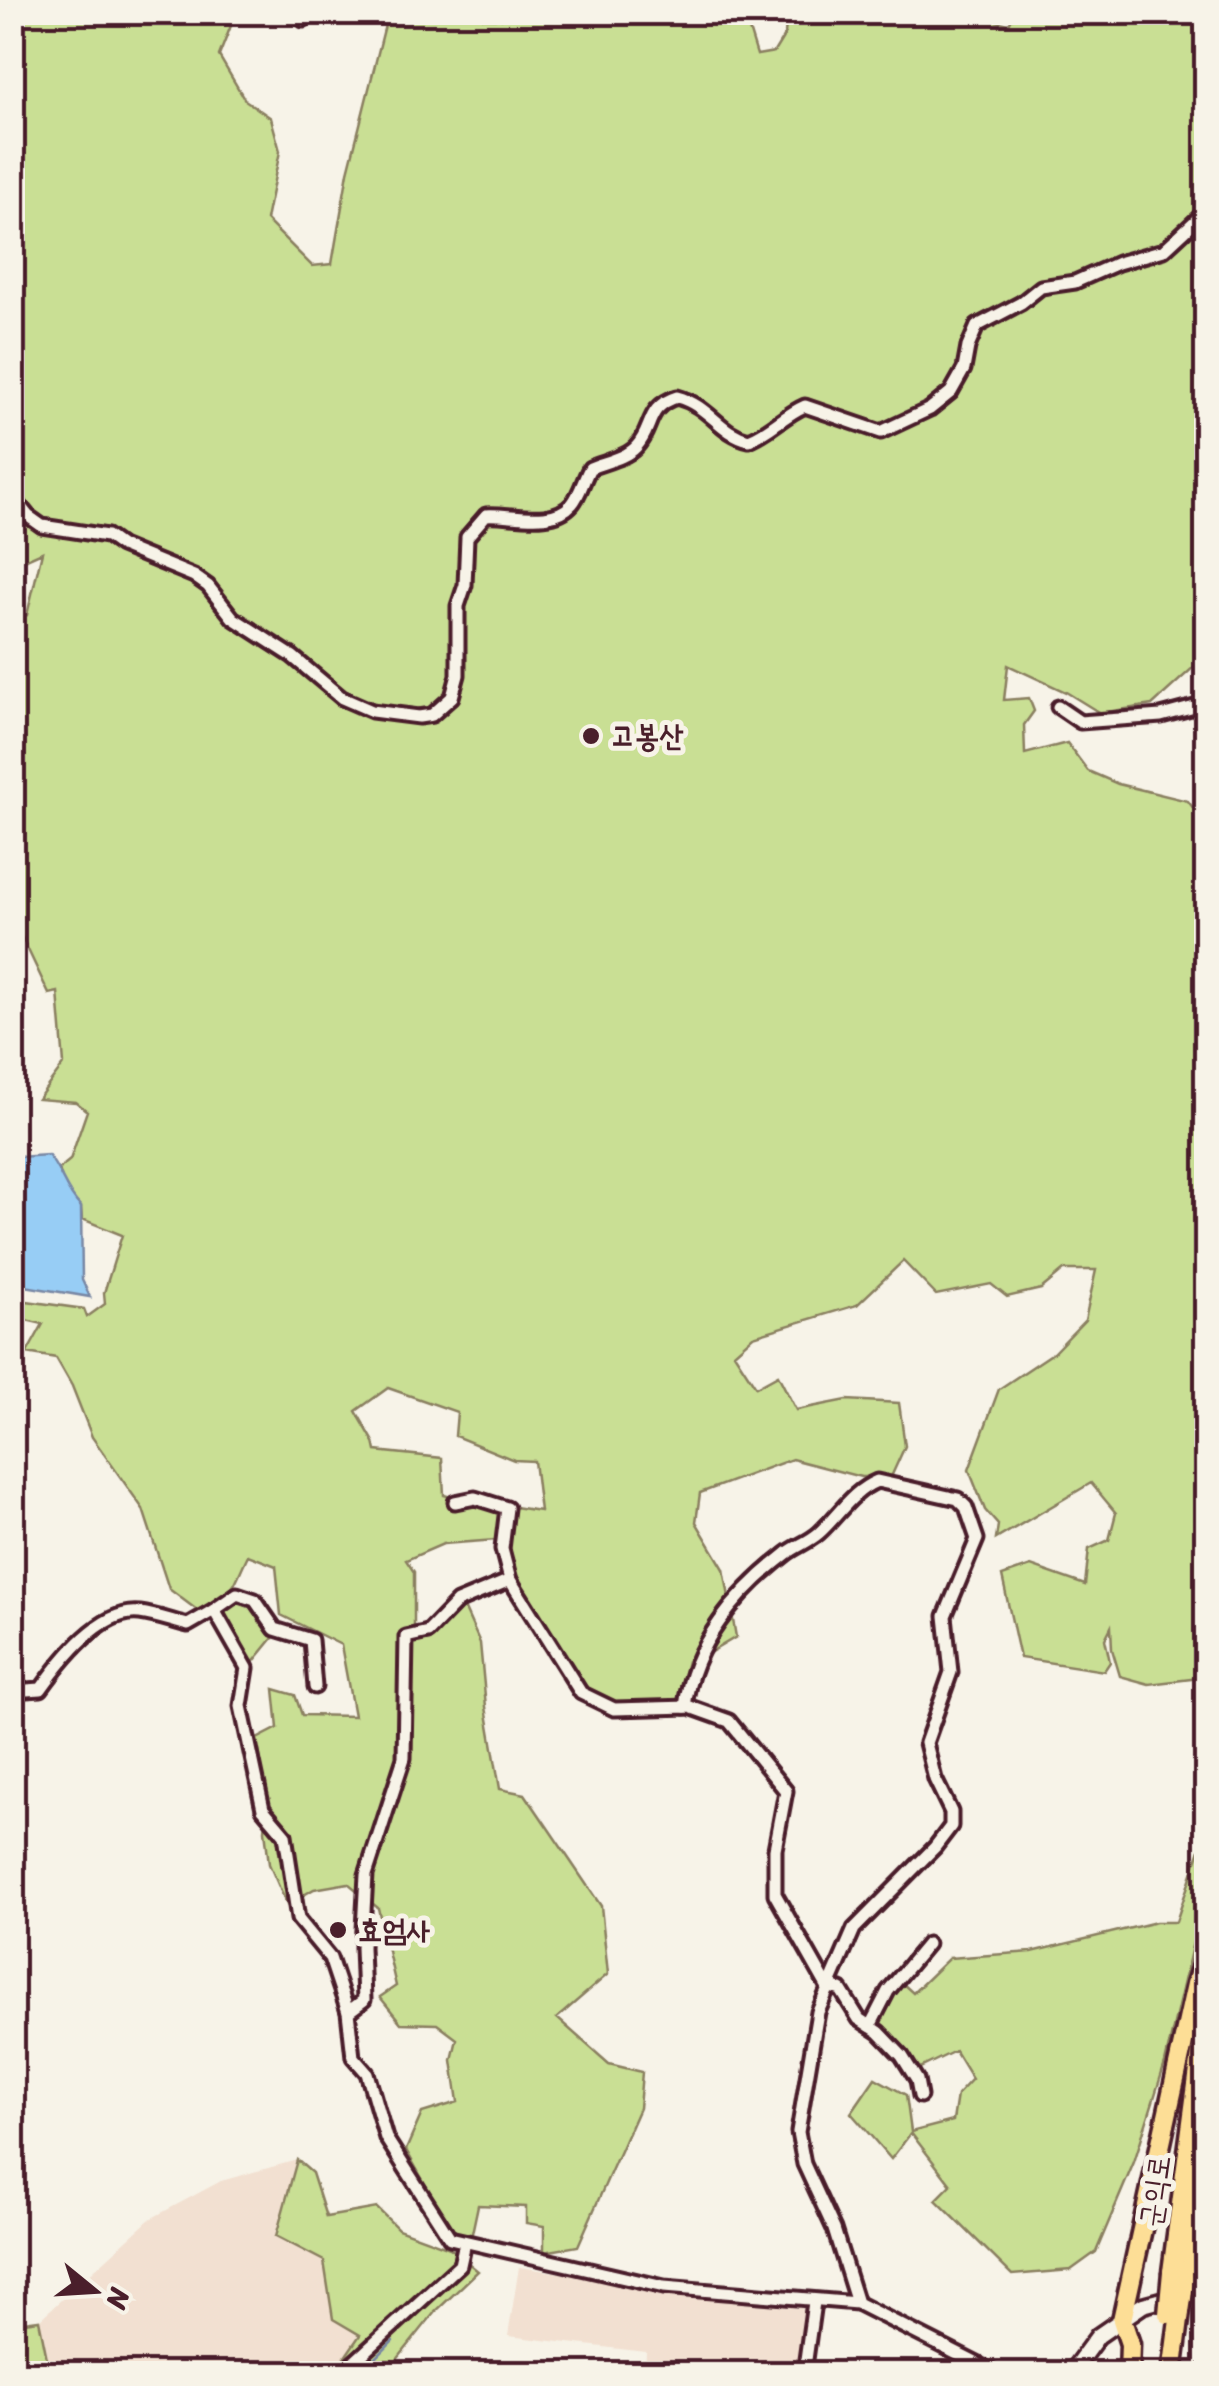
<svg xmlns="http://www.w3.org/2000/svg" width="1219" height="2386" viewBox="0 0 1219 2386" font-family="Sriracha,'Poor Story',sans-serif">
  <rect width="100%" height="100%" fill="#f7f3e8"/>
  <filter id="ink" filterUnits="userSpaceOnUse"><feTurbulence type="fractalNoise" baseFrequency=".01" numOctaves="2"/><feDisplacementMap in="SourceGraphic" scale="20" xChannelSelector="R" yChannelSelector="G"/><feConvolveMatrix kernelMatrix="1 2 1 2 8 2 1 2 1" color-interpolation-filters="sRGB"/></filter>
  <g filter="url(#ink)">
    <g fill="#f2e0d1">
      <polygon points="297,2160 276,2236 324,2261 333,2319 361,2335 334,2373 50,2374 39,2320 150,2219 221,2181"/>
      <polygon points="519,2267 807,2309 797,2373 645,2373 646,2352 508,2336"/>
    </g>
    <g fill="#c9df94" stroke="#8a7f60" stroke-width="2.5">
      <path d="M429 12H485L484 18 575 20 605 13H744L757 55 774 52 785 34 787 13H984L987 19 1009 24 1014 13H1206V656L1152 705 1100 713 1066 692 1008 665 1004 700 1029 698 1034 711 1024 725 1025 754 1067 743 1088 771 1118 784 1188 801 1206 825V1904L1193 1942 1165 2063 1134 2162 1096 2252 1071 2270 1012 2275 936 2200 951 2185 911 2133 891 2159 851 2113 875 2078 906 2095 911 2132 953 2121 957 2095 972 2079 955 2051 920 2068 879 2022 901 1982 913 1993 949 1958 1032 1952 1156 1922H1176L1203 1840V1768L1197 1772 1200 1678 1149 1684 1120 1676 1112 1649 1111 1627 1105 1639 1110 1662 1104 1671 1020 1658 1002 1576 1031 1566 1085 1585 1089 1549 1109 1540 1116 1513 1091 1483 996 1539 998 1525 985 1510 969 1470 999 1389 1053 1353 1085 1320 1096 1270H1064L1041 1289 1007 1297 991 1284 936 1295 903 1261 857 1305 753 1336 734 1353 756 1387 778 1375 796 1410 847 1400 899 1403 905 1446 891 1477H861L792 1459 700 1493 696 1522 724 1569 736 1637 704 1656 687 1661 677 1701 613 1704 585 1688 515 1573 508 1538 514 1507 540 1511 534 1461 514 1460 455 1436 457 1412 388 1388 356 1411 374 1442 376 1451 442 1458 444 1495 501 1511 496 1540 443 1544 406 1560 414 1572V1641L438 1630 463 1605 480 1643 486 1707 500 1789 525 1794 601 1906 608 1974 557 2018 609 2064 642 2072 639 2108 578 2246 544 2252V2226L526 2223V2207L478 2205 471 2238 453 2233 406 2150 422 2113 458 2102 452 2060 457 2039 437 2024 401 2023 380 1997 396 1986 378 1908 348 1883 314 1889 287 1905 269 1864 265 1830 268 1802 257 1739 278 1728 274 1689 295 1695 302 1715 354 1716 341 1645 281 1615 276 1566 248 1555C231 1590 236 1594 197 1610L169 1589 143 1509 92 1437 72 1386 56 1358 27 1353 43 1324 13 1317 12 1299 84 1309 87 1317 105 1304 104 1293 122 1235 82 1219 81 1207 66 1192 59 1169 70 1160 87 1111 76 1102 38 1099 64 1064 58 992 49 994 13 918V613L27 615 42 552 13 565V13H236L219 56 245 100 271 118 280 151 266 220 312 266 332 264 348 172 385 25 355 13Z"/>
      <polygon points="234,1603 255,1605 273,1638 251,1665 223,1613"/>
      <polygon points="297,2160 312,2173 326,2217 377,2208 398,2229 450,2248 478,2271 435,2312 396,2361 384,2360 374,2369 377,2373 334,2373 360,2335 333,2319 324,2261 276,2236"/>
      <polygon points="13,2320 17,2323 39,2320 50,2373 13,2373"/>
    </g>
    <path fill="#97cdf5" stroke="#7887a4" stroke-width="2.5" d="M48 1155C62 1172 65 1191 81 1207L82 1280 90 1297 13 1284V1164L18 1157Z"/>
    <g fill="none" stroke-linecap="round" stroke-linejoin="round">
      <polyline stroke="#7887a4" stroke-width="2.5" points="368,2374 365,2369 393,2341"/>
      <defs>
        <g id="minor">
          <polyline points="303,20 307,12"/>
          <path d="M12 496 28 516 42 526 107 536 121 546 194 576 208 586 233 618 292 656 342 698 372 711 419 717 432 715 452 697 458 675V606L465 585 467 537 486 515C511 513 552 527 572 504 580 495 584 478 590 468 604 462 626 458 636 447 654 428 645 407 677 397 710 406 719 433 749 440 770 432 784 415 805 406L881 432 930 409 951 392 964 369 968 347 977 326 1021 303 1041 287 1075 282 1118 263 1164 250 1206 211"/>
          <polyline points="1058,707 1080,722 1161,716 1206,704"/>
          <polyline points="455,1502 475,1498 507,1508 502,1549 510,1580 581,1693 614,1709 690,1707 729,1721 786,1791 775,1849 775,1894 827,1986 841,1990 859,2019 879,2032 902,2056 917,2080 920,2096"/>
          <polyline points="214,1610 237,1594 255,1600 275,1629 311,1640 315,1687"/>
          <path d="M12 1691 41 1689C61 1661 101 1608 140 1613 156 1615 172 1621 188 1625L214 1610 247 1668 241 1706 263 1809 285 1835 298 1919 330 1958 348 2012 353 2057 367 2073 386 2138 450 2238 664 2287 857 2303"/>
          <path d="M685 1707C692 1644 737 1592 786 1554 796 1546 809 1542 819 1533 839 1515 851 1492 877 1481L958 1499 966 1507 977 1539 945 1616 951 1672 926 1743 935 1779 951 1812V1826L935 1847 854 1929 818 2012 798 2132 804 2164 834 2229 857 2303 997 2374"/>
          <polyline points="348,2012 364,2000 362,1947 366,1875 404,1758 406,1637 428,1632 457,1602 510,1580"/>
          <polyline points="870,2026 888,1991 927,1944"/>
          <polyline points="341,2374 460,2265 465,2242"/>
          <polyline points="804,2374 814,2302"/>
        </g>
        <polyline id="tertiary" points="1070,2374 1098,2336 1143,2305 1206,2288"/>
        <g id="trunk">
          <polyline points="1186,2270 1206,2116"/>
          <polyline points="1172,2272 1206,2017"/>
          <polyline points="1129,2374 1130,2344 1122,2320 1196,1984 1206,1952"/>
          <polyline points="1172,2374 1180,2312"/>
          <polyline points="1206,2374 1206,2373"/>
        </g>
      </defs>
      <use href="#minor" stroke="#4a1f2b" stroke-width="19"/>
      <use href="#tertiary" stroke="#4a1f2b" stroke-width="21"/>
      <use href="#trunk" stroke="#4a1f2b" stroke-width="25"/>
      <use href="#minor" stroke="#f7f3e8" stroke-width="11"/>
      <use href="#tertiary" stroke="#f7f3e8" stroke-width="14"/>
      <use href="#trunk" stroke="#fdde96" stroke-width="18"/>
      <defs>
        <g id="trunk-bridge">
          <polyline points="1180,2312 1186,2270"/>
          <polyline points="1168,2314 1172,2272"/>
        </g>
      </defs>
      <use href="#trunk-bridge" stroke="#4a1f2b" stroke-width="25" stroke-linecap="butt"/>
      <use href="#trunk-bridge" stroke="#fdde96" stroke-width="18"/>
    </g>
  </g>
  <g fill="#4a1f2b" stroke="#f7f3e8" stroke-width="4">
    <circle cx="591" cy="736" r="10"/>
    <circle cx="338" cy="1930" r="10"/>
  </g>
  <g text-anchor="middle" stroke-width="10" stroke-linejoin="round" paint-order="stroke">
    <g font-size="30" font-weight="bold" fill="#4a1f2b" stroke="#f7f3e8" text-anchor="start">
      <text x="611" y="746">고봉산</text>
      <text x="358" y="1940">효엄사</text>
    </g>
    <g font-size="30" fill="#4a1f2b" stroke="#f7f3e8">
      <text transform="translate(1155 2191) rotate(-82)" y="10">군익로</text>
    </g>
  </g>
  <rect width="1219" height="2386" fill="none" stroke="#f7f3e8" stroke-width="50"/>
  <rect x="25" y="25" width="1169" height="2336" fill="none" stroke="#4a1f2b" stroke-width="4" filter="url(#ink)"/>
  <g transform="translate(95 2291) rotate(108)" stroke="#f7f3e8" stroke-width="8" paint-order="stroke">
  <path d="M0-8L18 38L0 25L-18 38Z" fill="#4a1f2b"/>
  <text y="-15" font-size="28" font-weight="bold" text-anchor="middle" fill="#4a1f2b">N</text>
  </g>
</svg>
